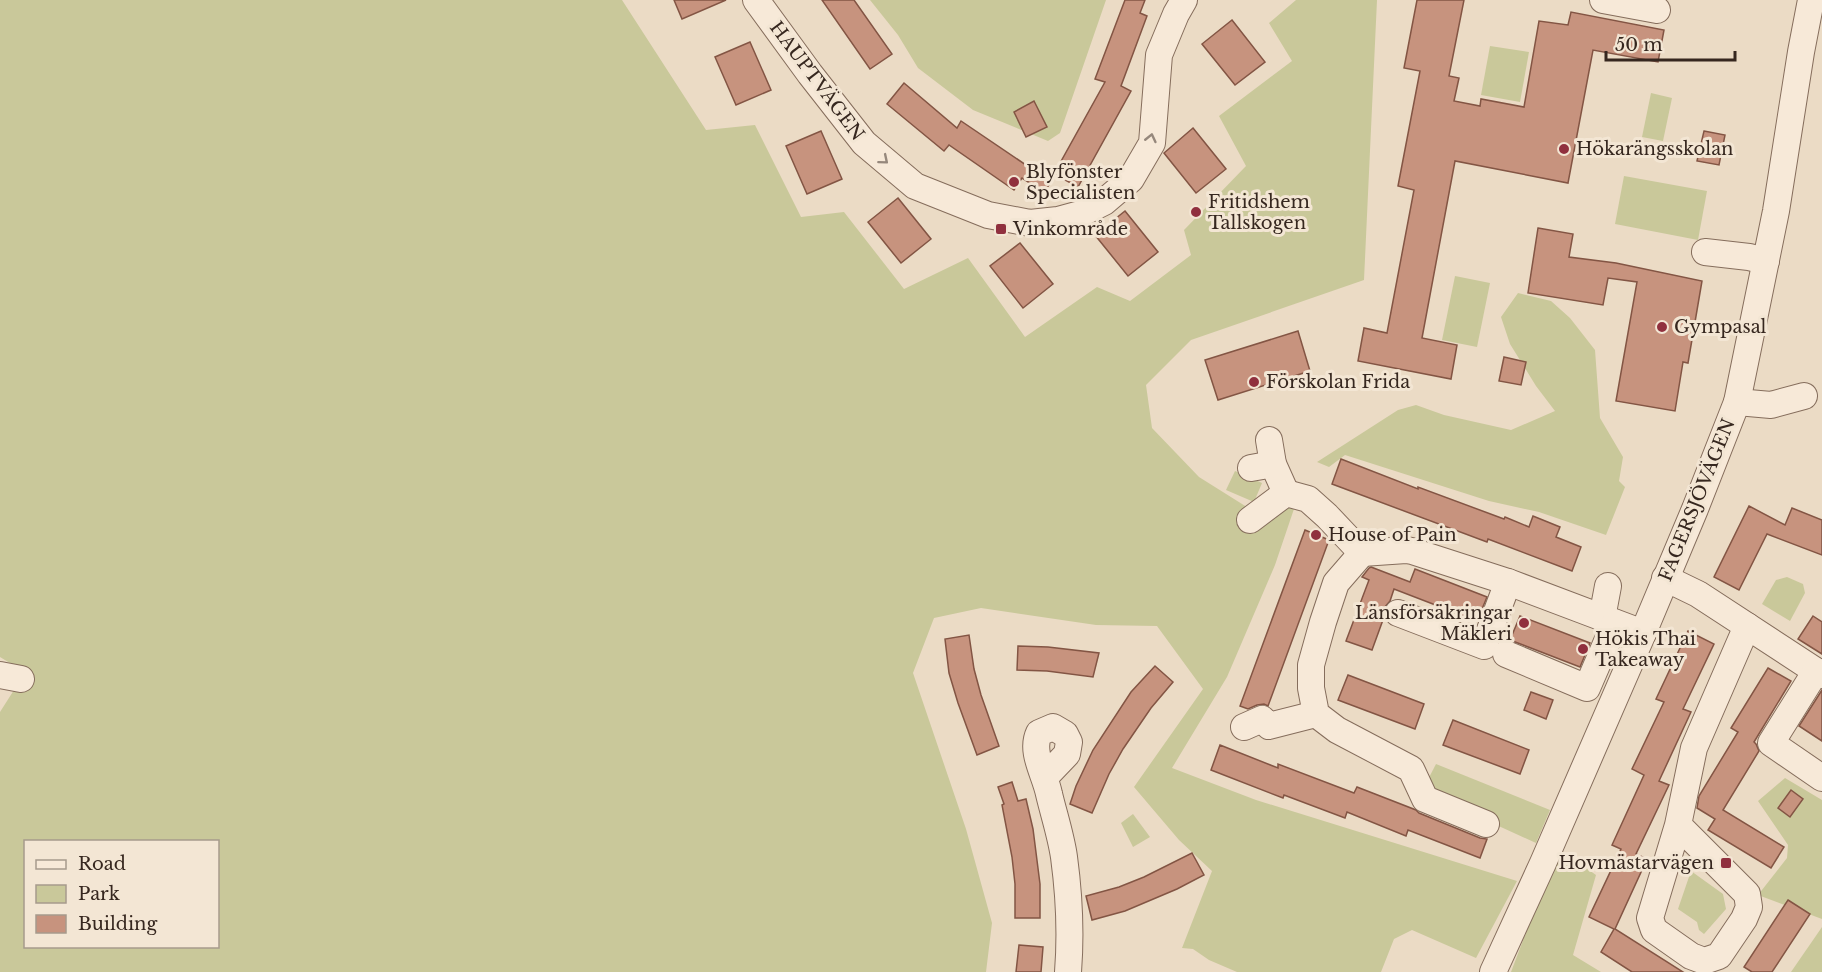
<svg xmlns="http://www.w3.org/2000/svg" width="1822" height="972" viewBox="0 0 1822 972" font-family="'Libre Baskerville',serif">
  <rect width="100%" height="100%" fill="#ebdbc5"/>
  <g fill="#c9c89a" fill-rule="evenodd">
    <path d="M0 0H622L706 130 755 125 801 217 844 212 904 289 968 258 1025 337 1097 287 1130 301 1191 255 1184 230 1246 166 1219 116 1292 61 1269 23 1296 0H1377L1364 280 1191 340 1146 385 1152 428 1199 477 1250 509 1296 503 1275 565 1227 677 1172 768 1256 800 1517 881 1476 958 1412 930 1394 939 1381 972H1237L1209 960 1193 949 1182 948 1212 871 1179 840 1134 787 1203 689 1157 626 1096 625 981 608 934 618 913 673 966 829 992 923 986 972H0V712L21 679 23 671 0 657ZM26 842H218V946H26Z"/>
    <polygon points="870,0 1106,0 1060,133 1048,141 973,110 918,68 898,35"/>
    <polygon points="1490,46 1529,52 1520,102 1481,95"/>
    <polygon points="1651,93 1672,98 1663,141 1642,137"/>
    <polygon points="1624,176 1707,191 1698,240 1615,224"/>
    <polygon points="1455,276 1490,283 1477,347 1442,340"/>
    <polygon points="1518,293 1551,301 1570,318 1595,350 1600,418 1623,457 1619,481 1625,487 1606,535 1539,512 1489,501 1345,455 1329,467 1317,462 1398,410 1416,405 1444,415 1511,430 1555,411 1536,386 1510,344 1501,317"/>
    <polygon points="1235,471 1262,483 1254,502 1226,490"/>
    <polygon points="1787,577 1803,584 1805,593 1790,621 1762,604 1776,580"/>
    <polygon points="1436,764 1550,810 1536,843 1422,791"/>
    <polygon points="1785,778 1822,800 1822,919 1758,895 1787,858 1788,845 1758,801"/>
    <polygon points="1133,814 1150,837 1133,847 1121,823"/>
    <polygon points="1558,848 1596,875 1573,955 1601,972 1511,972"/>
    <polygon points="1691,871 1723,894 1726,909 1704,934 1699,930 1697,922 1678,909"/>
    <polygon points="1822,927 1822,972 1791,972"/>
  </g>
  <g fill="#c7937e" stroke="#835544" stroke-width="1.5">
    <polygon points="674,0 726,0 682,19"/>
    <polygon points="822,0 854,0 892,54 870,69"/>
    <polygon points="1125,0 1145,0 1140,13 1147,16 1121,86 1131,91 1078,187 1054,174 1105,82 1095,79"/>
    <polygon points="1417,0 1464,0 1449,76 1459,78 1454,101 1480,106 1481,99 1524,107 1539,21 1568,25 1571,12 1664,30 1658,62 1593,50 1568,183 1455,161 1422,338 1457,345 1451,379 1358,361 1364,328 1387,333 1414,190 1398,186 1420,71 1404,68"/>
    <polygon points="1232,20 1265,62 1235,85 1202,44"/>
    <polygon points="750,42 771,90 736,105 715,57"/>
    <polygon points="904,83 957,128 961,121 1051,182 1044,192 1022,178 1014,190 949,145 944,151 887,104"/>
    <polygon points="1034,101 1047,127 1026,137 1014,112"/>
    <polygon points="1193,128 1226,169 1196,193 1164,153"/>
    <polygon points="821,131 842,179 807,194 786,146"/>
    <polygon points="1704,131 1725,135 1719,165 1697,161"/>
    <polygon points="898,198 931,239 901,263 868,222"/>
    <polygon points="1125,211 1158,252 1128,276 1095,235"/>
    <polygon points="1538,228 1573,234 1569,257 1616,263 1702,281 1688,363 1683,362 1675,411 1616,401 1637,282 1608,278 1603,305 1528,293"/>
    <polygon points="1020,243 1053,284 1023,308 990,266"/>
    <polygon points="1298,331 1310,371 1218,400 1205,360"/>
    <polygon points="1504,357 1526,362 1521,385 1499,381"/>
    <polygon points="1341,459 1418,489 1418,487 1504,519 1505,517 1529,527 1533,516 1560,527 1556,537 1581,547 1572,571 1488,539 1487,542 1332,484"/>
    <polygon points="1749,506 1785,525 1792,508 1822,520 1822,555 1767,534 1739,590 1714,577"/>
    <polygon points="1305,530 1329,540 1268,706 1264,704 1257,705 1248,709 1240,706"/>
    <polygon points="1371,567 1410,582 1415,569 1487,597 1477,621 1394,589 1390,601 1384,608 1384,617 1372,650 1346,641 1369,580 1362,577 1369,568"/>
    <polygon points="1520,616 1590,643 1580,667 1510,640"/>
    <polygon points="1813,616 1822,622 1822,654 1798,639"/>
    <polygon points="1688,631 1714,644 1683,709 1691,712 1659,781 1669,785 1636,854 1647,859 1615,929 1683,972 1632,972 1601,952 1614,929 1589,917 1621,849 1612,845 1644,775 1632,769 1664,702 1656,699"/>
    <polygon points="969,635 974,669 981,695 999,746 977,755 958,703 949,673 945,639"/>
    <polygon points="1018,646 1048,647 1099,653 1093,677 1047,671 1017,670"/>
    <polygon points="1155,666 1173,682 1151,708 1123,749 1109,774 1092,813 1070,804 1076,786 1093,750 1131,692"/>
    <polygon points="1768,668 1791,681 1754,742 1756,744 1759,751 1723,810 1784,847 1771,868 1708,830 1715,819 1697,808 1699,796 1738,732 1731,728"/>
    <polygon points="1348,675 1424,704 1415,729 1338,700"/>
    <polygon points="1822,690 1822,741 1799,726"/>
    <polygon points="1531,692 1553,700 1546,719 1524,710"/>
    <polygon points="1453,720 1529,750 1520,774 1443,745"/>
    <polygon points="1220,745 1278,768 1278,764 1354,793 1357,787 1416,810 1419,813 1480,838 1487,839 1480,858 1408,830 1406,836 1347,812 1345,818 1284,795 1283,798 1211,770"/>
    <polygon points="1012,782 1018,801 1026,799 1033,829 1040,884 1040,918 1015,918 1015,884 1012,857 1002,805 1004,804 998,787"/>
    <polygon points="1791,790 1803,799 1790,817 1778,808"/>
    <polygon points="1192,853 1204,875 1177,889 1125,911 1092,920 1086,896 1119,887 1144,877"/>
    <polygon points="1788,900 1810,914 1772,972 1752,972 1744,967"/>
    <polygon points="1019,945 1043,947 1041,972 1016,972"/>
  </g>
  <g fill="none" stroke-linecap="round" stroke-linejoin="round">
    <defs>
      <g id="minor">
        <polyline points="756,0 810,74 864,143 915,186 988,215 1030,223 1058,220 1080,214 1104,202 1131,179 1152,143 1159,55 1176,14 1184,0"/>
        <polyline points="1603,0 1657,10"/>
        <polyline points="1705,252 1749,257 1766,261"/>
        <polyline points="1737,402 1771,405 1804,396"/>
        <polyline points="1269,440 1273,464 1286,493"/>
        <polyline points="1251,468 1273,464"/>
        <polyline points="1250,520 1286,493 1308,499 1327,516 1362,553 1406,550 1412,551 1508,582 1643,633"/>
        <polyline points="1362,553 1336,583 1323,622 1311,665 1311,688 1316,714 1337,730 1411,769 1425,799 1486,824"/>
        <polyline points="1665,578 1698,594 1822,675"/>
        <polyline points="1398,613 1484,646 1508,582"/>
        <polyline points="1602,618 1608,586"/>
        <polyline points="1506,654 1587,688 1615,623"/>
        <polyline points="1816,671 1771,743 1822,778"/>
        <polyline points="0,675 21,679"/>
        <polyline points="1244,727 1262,719 1269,726 1316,714"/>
        <path d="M1045 777 1067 754 1069 742 1065 734 1053 727 1039 733C1030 752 1045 774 1049 794 1054 815 1061 836 1064 857 1069 894 1071 934 1068 972"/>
        <polyline points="1678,825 1747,894 1749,907 1744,919 1719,956 1704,961 1691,956 1654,930 1650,918 1678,825 1694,748 1747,626"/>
        <polyline points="1493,972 1543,863 1643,633 1695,509 1737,402 1776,211 1801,52 1811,0"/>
      </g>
    </defs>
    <use href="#minor" stroke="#856d5c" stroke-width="28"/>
    <use href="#minor" stroke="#f7e9d8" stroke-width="26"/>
  </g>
  <defs><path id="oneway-chevron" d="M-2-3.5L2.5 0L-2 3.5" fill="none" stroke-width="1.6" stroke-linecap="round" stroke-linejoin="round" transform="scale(1.5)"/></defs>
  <g stroke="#96887c">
    <use href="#oneway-chevron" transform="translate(1151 138) rotate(-77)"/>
    <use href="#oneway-chevron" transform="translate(884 160) rotate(40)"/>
  </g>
  <g fill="#90303e" stroke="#f3e6d4" stroke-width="2">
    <circle cx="1564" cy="149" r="6"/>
    <circle cx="1014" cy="182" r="6"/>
    <circle cx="1196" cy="212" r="6"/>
    <rect x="995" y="223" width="12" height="12" rx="3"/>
    <circle cx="1662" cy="327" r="6"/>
    <circle cx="1254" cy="382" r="6"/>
    <circle cx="1316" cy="535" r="6"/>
    <circle cx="1524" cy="623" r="6"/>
    <circle cx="1583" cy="649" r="6"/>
    <rect x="1720" y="857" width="12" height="12" rx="3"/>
  </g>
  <g text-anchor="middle" stroke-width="6" stroke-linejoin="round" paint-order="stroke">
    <g font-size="18" fill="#36271f" stroke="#f3e6d4">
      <text transform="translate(817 81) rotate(53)" y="6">HAUPTVÄGEN</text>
      <text transform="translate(1697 500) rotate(-68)" y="6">FAGERSJÖVÄGEN</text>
    </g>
    <g font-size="18" fill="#36271f" stroke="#f3e6d4" text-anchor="start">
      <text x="1576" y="155">Hökarängsskolan</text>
      <text x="1026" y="178">Blyfönster<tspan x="1026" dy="21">Specialisten</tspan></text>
      <text x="1208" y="208">Fritidshem<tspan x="1208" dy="21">Tallskogen</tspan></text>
      <text x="1013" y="235">Vinkområde</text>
      <text x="1674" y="333">Gympasal</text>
      <text x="1266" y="388">Förskolan Frida</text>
      <text x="1328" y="541">House of Pain</text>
      <text x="1512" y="619" text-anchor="end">Länsförsäkringar<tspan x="1512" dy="21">Mäkleri</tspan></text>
      <text x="1595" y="645">Hökis Thai<tspan x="1595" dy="21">Takeaway</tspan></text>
      <text x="1714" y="869" text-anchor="end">Hovmästarvägen</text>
    </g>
  </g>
  <rect x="24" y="840" width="195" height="108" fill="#f3e6d4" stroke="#a79a8c" stroke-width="1.5"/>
  <rect x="36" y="860" width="30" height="9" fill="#f7e9d8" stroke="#a79a8c" stroke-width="1.5"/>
  <text x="78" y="870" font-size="18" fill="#36271f">Road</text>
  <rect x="36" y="885" width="30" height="18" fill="#c9c89a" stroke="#a79a8c" stroke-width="1.5"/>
  <text x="78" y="900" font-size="18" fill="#36271f">Park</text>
  <rect x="36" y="915" width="30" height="18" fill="#c7937e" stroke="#a79a8c" stroke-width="1.5"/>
  <text x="78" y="930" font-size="18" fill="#36271f">Building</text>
  <path d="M1606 51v9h129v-9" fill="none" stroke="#36271f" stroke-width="3"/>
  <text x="1615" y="51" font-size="18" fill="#36271f" stroke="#f3e6d4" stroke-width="4.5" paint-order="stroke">50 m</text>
</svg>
